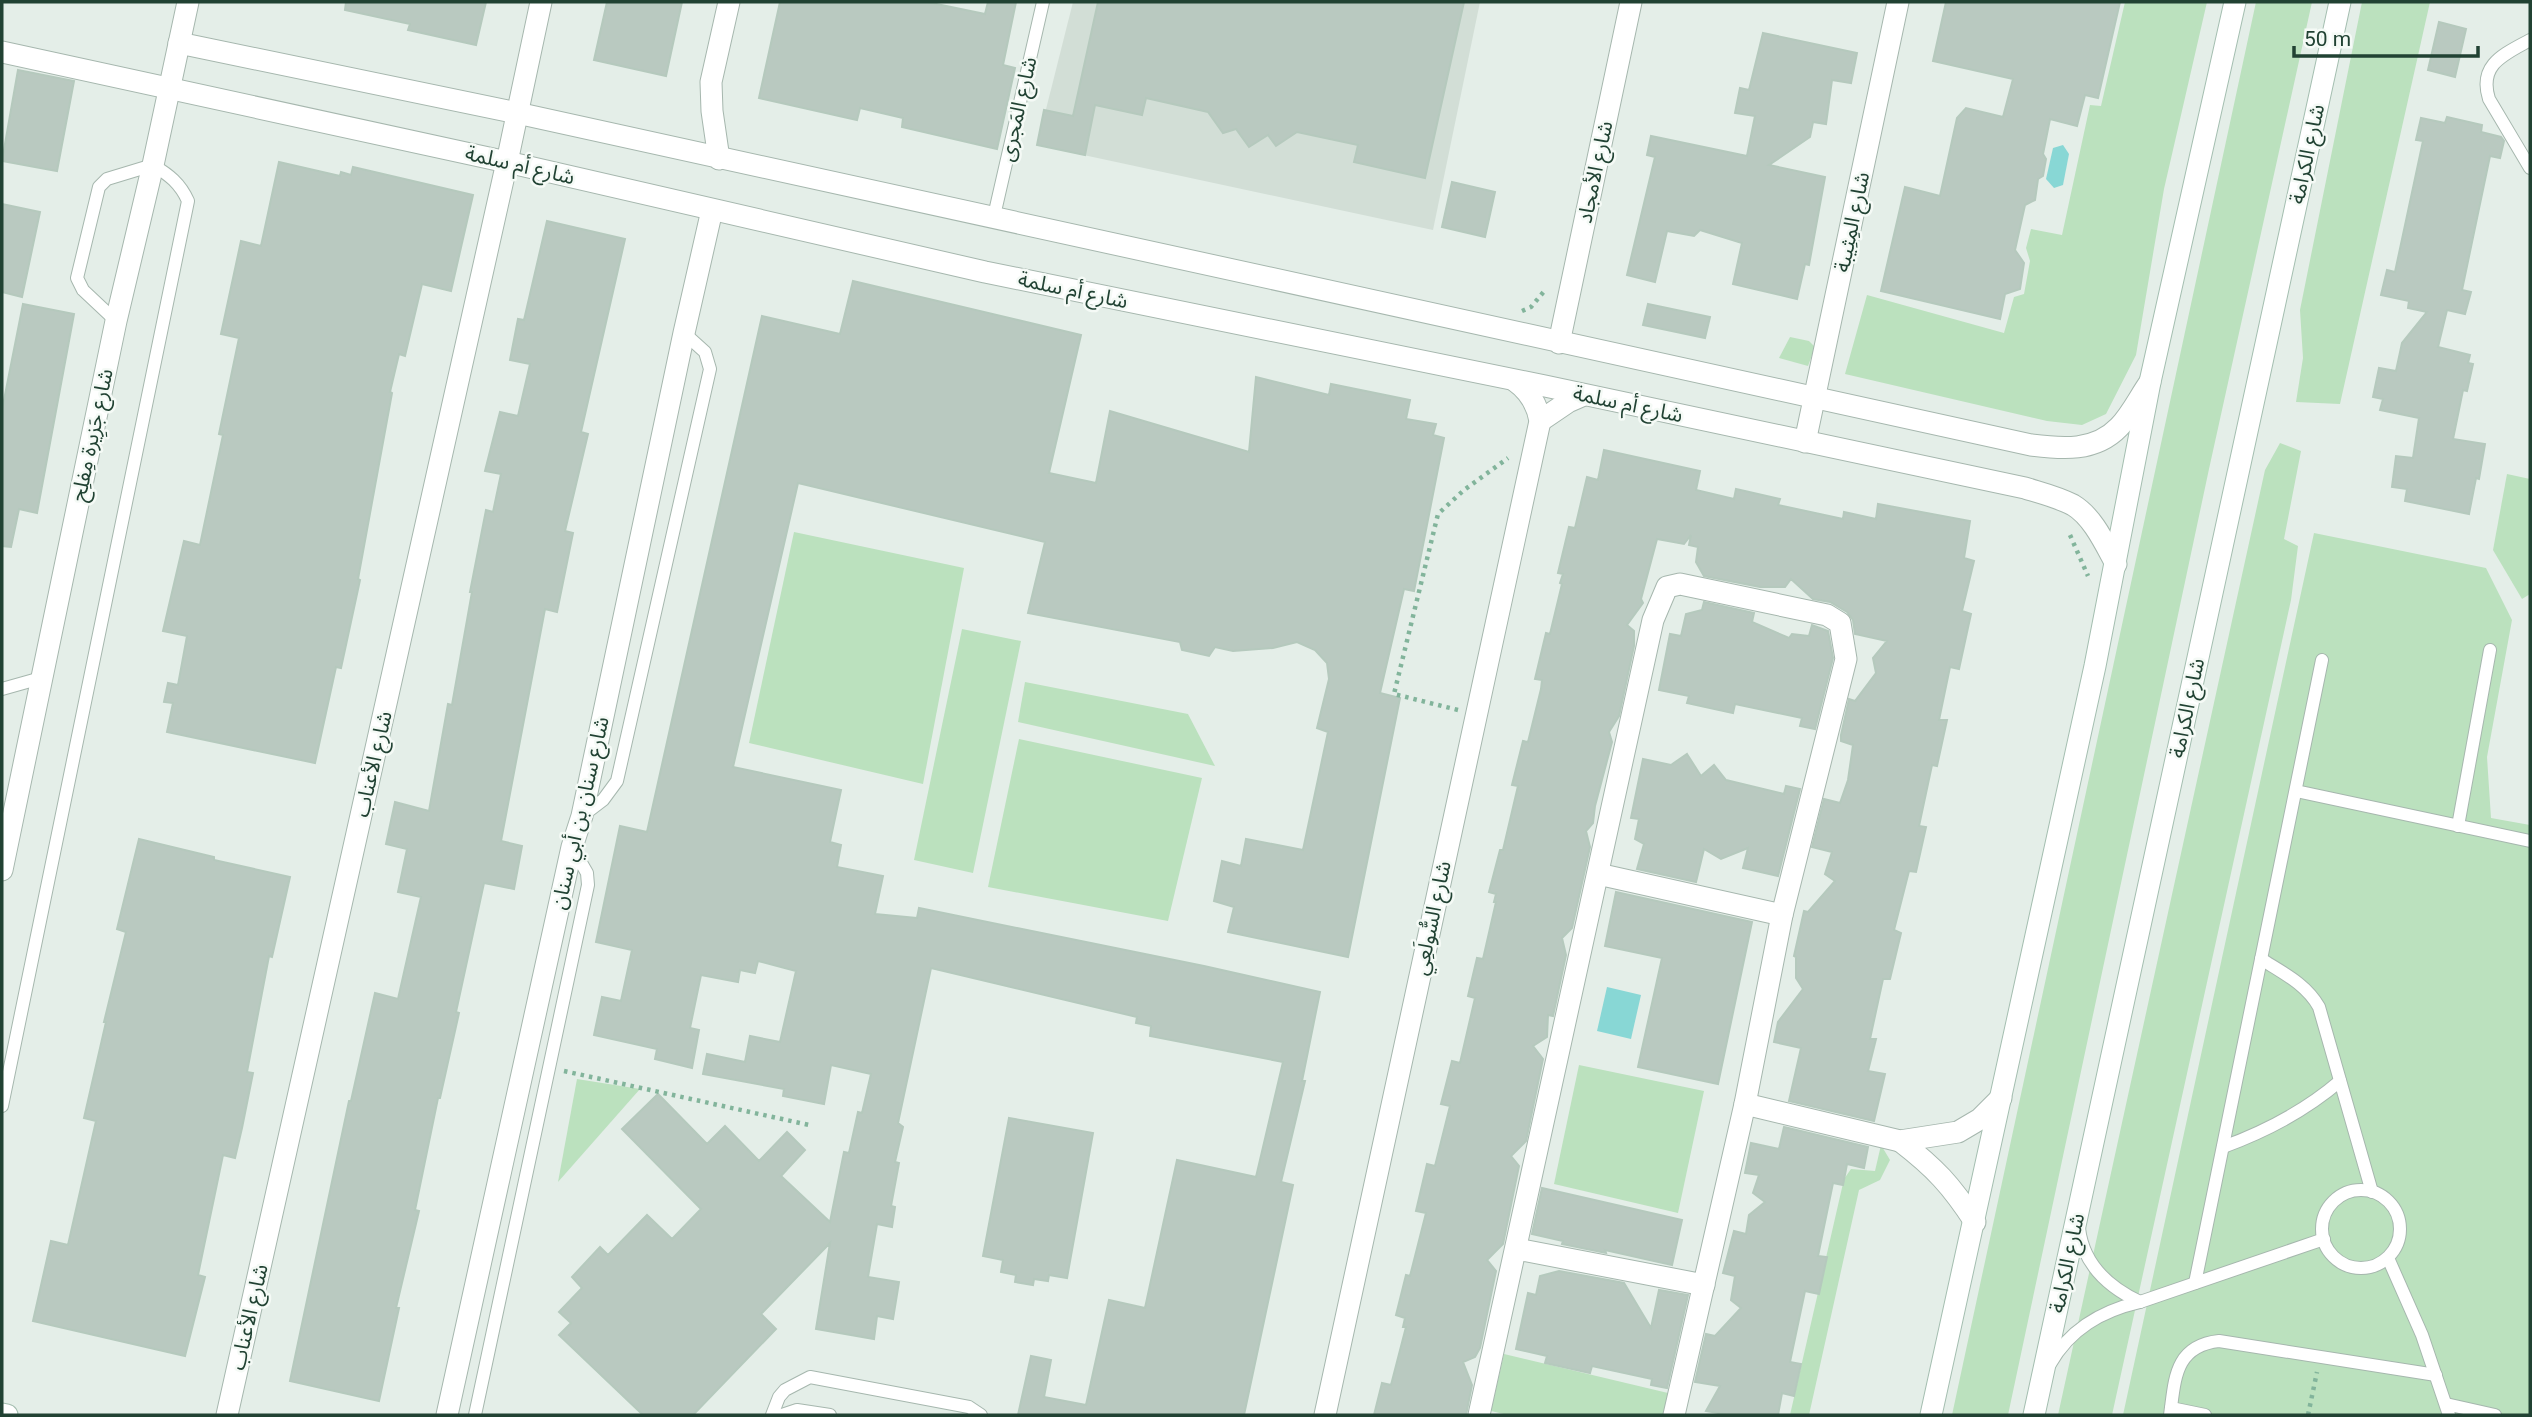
<svg xmlns="http://www.w3.org/2000/svg" width="2532" height="1417" viewBox="0 0 2532 1417" font-family="Roboto,'Noto Sans Arabic',sans-serif">
  <rect width="100%" height="100%" fill="#e4eee8"/>
  <polygon fill="#d2ded6" points="1073,2 1480,2 1433,230 1037,145"/>
  <g fill="#bbe1be">
    <polygon points="2125,2 2207,2 2164,189 2136,355 2106,414 2082,425 2047,421 1845,374 1867,295 2004,333 2014,297 2024,294 2030,261 2026,248 2031,229 2062,235 2090,105 2101,106"/>
    <polygon points="2256,2 2312,2 2209,469 2008,1415 1952,1415"/>
    <polygon points="2362,2 2430,2 2340,404 2296,402 2303,358 2300,310"/>
    <polygon points="1790,337 1809,341 1815,347 1808,366 1779,358"/>
    <polygon points="2280,443 2301,451 2284,539 2298,546 2291,600 2112,1415 2058,1415 2265,470"/>
    <polygon points="2507,474 2530,479 2530,594 2522,599 2493,550"/>
    <polygon points="794,532 964,568 923,784 749,743"/>
    <polygon points="2314,533 2486,568 2512,620 2487,757 2491,818 2530,825 2530,1415 2123,1415"/>
    <polygon points="962,629 1021,641 973,873 914,860"/>
    <polygon points="1025,682 1188,714 1215,766 1018,722"/>
    <polygon points="1019,739 1202,778 1168,921 988,887"/>
    <polygon points="1579,1065 1704,1091 1678,1213 1554,1184"/>
    <polygon points="577,1079 640,1089 558,1182"/>
    <polygon points="1881,1145 1890,1160 1880,1180 1859,1190 1809,1415 1790,1415 1844,1179 1851,1169 1875,1171"/>
    <polygon points="1504,1354 1668,1393 1663,1415 1508,1415 1491,1411"/>
  </g>
  <g fill="#88d7d5">
    <polygon points="2063,145 2069,154 2063,185 2054,188 2046,179 2053,148"/>
    <polygon points="1607,987 1641,995 1631,1039 1597,1031"/>
  </g>
  <g fill="#b9c9c0" stroke="#b5c9bd" stroke-width="2">
    <polygon points="346,2 486,2 476,45 408,30 410,24 345,10"/>
    <polygon points="607,2 682,2 666,76 594,60"/>
    <polygon points="780,2 927,2 985,14 988,2 1016,2 1003,65 1015,68 997,149 902,127 903,118 860,108 857,120 759,98"/>
    <polygon points="1098,2 1464,2 1425,178 1354,162 1358,145 1297,132 1276,146 1268,135 1249,147 1236,129 1223,133 1208,112 1146,98 1142,115 1095,105 1085,155 1037,145 1044,110 1073,116"/>
    <polygon points="1946,2 2120,2 2098,98 2085,95 2077,126 2050,119 2043,154 2046,159 2043,176 2038,179 2035,200 2025,205 2015,250 2024,263 2020,289 2005,294 2000,319 1881,291 1905,187 1940,196 1957,118 1966,108 2003,117 2013,79 1933,61"/>
    <polygon points="2439,22 2466,29 2455,77 2428,70"/>
    <polygon points="1763,33 1857,53 1851,83 1832,80 1826,124 1813,122 1810,137 1769,165 1825,177 1809,265 1805,264 1797,299 1733,284 1742,243 1700,230 1694,236 1667,231 1655,282 1627,275 1655,157 1647,155 1651,136 1747,156 1755,116 1735,113 1740,88 1749,90"/>
    <polygon points="18,70 74,81 57,171 2,161"/>
    <polygon points="2447,117 2482,125 2481,132 2501,137 2504,141 2500,158 2490,156 2462,290 2471,292 2465,314 2447,310 2438,347 2470,355 2468,363 2473,364 2467,391 2463,390 2453,439 2485,444 2479,479 2476,478 2469,514 2405,501 2407,489 2392,487 2396,456 2413,458 2419,418 2380,410 2383,399 2373,397 2379,368 2396,371 2402,343 2427,312 2408,308 2409,301 2381,295 2387,270 2395,272 2423,141 2416,140 2421,118 2445,123"/>
    <polygon points="279,162 340,176 341,172 351,175 353,167 473,195 451,291 422,284 405,356 399,354 390,392 392,393 358,579 360,580 341,668 336,667 315,763 167,732 173,703 164,702 168,683 178,685 187,636 163,631 184,541 200,545 223,435 219,434 239,338 221,334 241,241 261,246"/>
    <polygon points="1452,182 1495,192 1485,237 1442,227"/>
    <polygon points="2,204 40,212 22,297 2,292"/>
    <polygon points="547,221 625,239 581,432 588,434 565,531 573,533 557,612 545,609 501,841 522,846 514,889 484,883 456,1012 459,1013 440,1098 438,1098 415,1210 419,1211 396,1308 399,1308 379,1401 290,1381 349,1101 351,1101 375,993 398,999 421,897 398,892 407,849 386,844 395,802 429,811 448,704 452,705 472,592 470,592 486,510 493,512 501,474 485,471 500,412 518,416 530,364 510,360 518,319 524,320"/>
    <polygon points="853,281 1081,335 1049,473 1096,483 1110,411 1249,452 1256,377 1329,395 1331,384 1410,400 1406,419 1436,424 1433,435 1444,438 1414,591 1404,589 1380,693 1400,698 1348,957 1228,932 1234,907 1214,901 1222,861 1241,866 1246,839 1303,850 1328,732 1317,728 1329,679 1327,663 1315,650 1297,642 1273,648 1233,651 1215,647 1209,656 1182,650 1180,642 1028,613 1045,542 798,483 733,767 841,790 830,842 841,845 837,867 883,876 875,914 917,918 919,908 1204,966 1320,992 1302,1081 1305,1081 1281,1182 1293,1185 1244,1415 1018,1415 1031,1356 1051,1360 1044,1397 1086,1405 1109,1300 1145,1308 1177,1160 1256,1177 1283,1062 1150,1036 1151,1026 1136,1023 1137,1017 931,968 898,1123 903,1127 895,1162 899,1163 891,1206 895,1207 892,1227 877,1224 868,1277 899,1282 893,1319 877,1316 874,1339 816,1329 830,1243 761,1314 776,1329 693,1415 643,1415 559,1335 571,1323 559,1312 582,1288 572,1277 600,1247 608,1255 647,1215 672,1239 701,1209 622,1129 658,1094 707,1144 725,1126 759,1161 787,1132 805,1150 781,1176 830,1222 844,1152 849,1153 858,1112 862,1113 871,1074 831,1065 824,1104 783,1096 784,1089 703,1074 707,1054 745,1062 750,1036 780,1042 796,971 758,961 755,973 740,970 738,982 701,975 690,1028 699,1030 692,1068 655,1059 657,1049 594,1035 602,997 621,1001 632,950 596,942 620,826 647,832 762,316 840,334"/>
    <polygon points="23,304 74,314 37,513 19,509 11,547 2,546 2,410"/>
    <polygon points="1648,304 1710,317 1705,338 1643,325"/>
    <polygon points="1604,450 1700,471 1696,490 1734,499 1736,489 1780,499 1778,505 1843,519 1844,512 1876,519 1878,504 1970,521 1964,558 1974,561 1962,611 1971,614 1959,669 1950,667 1939,720 1947,720 1937,766 1932,765 1919,826 1926,827 1916,872 1909,871 1894,930 1901,933 1890,979 1883,979 1870,1039 1876,1039 1868,1071 1885,1074 1874,1121 1789,1101 1801,1048 1774,1042 1778,1022 1803,989 1796,978 1796,957 1794,956 1804,911 1808,912 1835,881 1825,874 1832,852 1812,847 1824,799 1840,803 1848,780 1853,745 1841,741 1841,735 1849,699 1855,701 1876,673 1873,658 1887,641 1855,634 1853,620 1847,612 1830,602 1813,599 1791,579 1785,587 1760,587 1704,576 1696,562 1698,547 1689,545 1691,535 1684,544 1657,539 1641,599 1643,603 1627,625 1634,631 1634,646 1619,716 1609,732 1612,742 1595,806 1593,823 1586,831 1590,847 1572,928 1562,938 1566,955 1553,1016 1548,1015 1547,1037 1533,1046 1543,1059 1526,1141 1511,1156 1519,1166 1503,1244 1487,1260 1496,1271 1480,1348 1475,1357 1463,1362 1472,1385 1466,1415 1374,1415 1382,1383 1391,1385 1406,1327 1403,1327 1405,1318 1396,1315 1406,1275 1410,1276 1426,1213 1416,1211 1427,1164 1435,1166 1450,1106 1441,1104 1452,1061 1460,1063 1475,998 1468,996 1477,958 1483,959 1496,902 1494,902 1496,894 1489,892 1500,850 1503,850 1518,786 1512,785 1523,741 1528,742 1541,689 1542,680 1535,679 1546,633 1550,634 1562,584 1560,583 1563,574 1558,573 1569,527 1575,528 1587,477 1598,480"/>
    <polygon points="1704,602 1754,613 1752,622 1789,638 1792,634 1809,636 1812,625 1828,631 1833,658 1815,729 1800,726 1802,718 1735,704 1733,713 1687,703 1689,696 1659,690 1670,634 1681,636 1686,614 1702,610"/>
    <polygon points="1687,754 1701,776 1714,765 1726,780 1784,794 1786,786 1800,789 1778,876 1743,868 1748,848 1721,859 1704,849 1696,882 1637,869 1644,844 1635,839 1639,819 1631,818 1643,759 1671,765"/>
    <polygon points="139,839 214,857 214,860 290,877 272,957 269,956 247,1072 253,1073 242,1128 235,1158 223,1155 198,1275 205,1277 185,1356 33,1321 51,1241 68,1245 96,1121 84,1118 106,1022 104,1022 126,932 117,929"/>
    <polygon points="1616,892 1752,922 1718,1084 1638,1067 1662,958 1605,946"/>
    <polygon points="1009,1118 1093,1133 1067,1278 1049,1275 1048,1281 1034,1279 1033,1285 1015,1282 1016,1275 1001,1272 1003,1260 983,1256"/>
    <polygon points="1784,1127 1868,1147 1864,1168 1847,1164 1843,1185 1833,1183 1818,1256 1827,1257 1819,1294 1805,1291 1790,1362 1801,1364 1794,1396 1782,1393 1778,1415 1730,1415 1706,1411 1720,1386 1695,1382 1706,1334 1715,1336 1741,1308 1731,1300 1735,1276 1723,1273 1734,1231 1746,1234 1749,1215 1765,1202 1753,1193 1759,1175 1745,1173 1751,1143 1779,1149"/>
    <polygon points="1542,1188 1682,1220 1672,1265 1605,1250 1606,1253 1562,1244 1563,1241 1532,1234"/>
    <polygon points="1559,1271 1624,1283 1651,1328 1659,1290 1688,1295 1667,1388 1651,1385 1652,1379 1592,1366 1590,1373 1545,1363 1547,1356 1516,1349 1528,1293 1536,1295 1540,1276"/>
  </g>
  <g fill="none" stroke-linecap="round" stroke-linejoin="round">
    <defs>
      <g id="lane">
        <path d="M2530 40C2505 54 2478 64 2489 99L2530 168"/>
        <polyline points="994,216 1043,2"/>
        <polyline points="2,689 41,678"/>
        <polyline points="2296,791 2530,841"/>
        <polyline points="582,816 603,800 617,781 710,369 705,352 684,333"/>
        <polyline points="2458,826 2490,650"/>
        <path d="M2261 959C2283 973 2306 984 2319 1007L2372 1192"/>
        <path d="M2 1106 188 201C180 183 169 175 153 165L107 179 99 187 77 278 83 290 116 321"/>
        <path d="M2223 1147C2267 1131 2305 1111 2340 1081"/>
        <circle cx="2361" cy="1229" r="39"/>
        <path d="M2079 1228C2083 1264 2108 1287 2140 1302"/>
        <polyline points="2388,1258 2422,1335 2449,1415"/>
        <polyline points="2195,1283 2322,660"/>
        <path d="M2050 1364C2070 1329 2101 1311 2140 1302L2324 1239"/>
        <polyline points="2446,1404 2495,1415"/>
        <polyline points="2171,1408 2205,1415"/>
        <polyline points="475,1415 588,885 587,873 572,847"/>
        <polyline points="772,1415 779,1397 785,1390 810,1377 969,1407 981,1415"/>
        <polyline points="782,1415 797,1410 830,1415"/>
        <path d="M2170 1415C2175 1380 2174 1346 2219 1341L2436 1375"/>
      </g>
      <g id="street">
        <path d="M179 43 517 113 2031 445C2062 449 2095 452 2119 427 2131 415 2140 396 2150 382"/>
        <path d="M2 52 507 162 985 272 1545 386 2025 488C2041 493 2058 497 2073 505 2093 517 2105 544 2116 564"/>
        <polyline points="719,159 712,111 711,82 729,2"/>
        <polyline points="1559,343 1631,2"/>
        <polyline points="1540,421 1568,402 1584,395"/>
        <polyline points="1805,442 1898,2"/>
        <polyline points="2,870 116,321 153,165 188,2"/>
        <polyline points="1598,874 1782,915"/>
        <polyline points="1745,1104 1900,1141 1958,1132 1980,1119 2001,1098"/>
        <path d="M1900 1141C1935 1168 1951 1185 1975 1222"/>
        <polyline points="1517,1249 1704,1285"/>
        <polyline points="227,1415 507,162 541,2"/>
        <polyline points="447,1415 572,847 582,816 684,333 712,210"/>
        <path d="M1325 1415 1540 421C1537 403 1529 391 1515 381"/>
        <polyline points="1479,1415 1653,620 1667,587 1680,584 1827,615 1840,623 1846,659 1782,915 1745,1104 1674,1415"/>
      </g>
      <g id="secondary">
        <polyline points="2,1414 7,1415"/>
        <polyline points="1931,1415 2095,666 2150,382 2235,2"/>
        <polyline points="2034,1415 2340,2"/>
      </g>
    </defs>
    <use href="#lane" stroke="#a6b7ae" stroke-width="14"/>
    <use href="#street" stroke="#a6b7ae" stroke-width="23"/>
    <use href="#secondary" stroke="#a4beb0" stroke-width="23"/>
    <g stroke="#82b49b" stroke-width="4.5" stroke-dasharray="3.5 5" stroke-linecap="butt">
      <polyline points="1522,311 1531,307 1546,289"/>
      <polyline points="2070,535 2088,576"/>
      <polyline points="1458,710 1394,694 1438,514 1464,490 1508,458"/>
      <polyline points="564,1071 809,1125"/>
      <polyline points="2308,1415 2317,1372"/>
    </g>
    <use href="#lane" stroke="#fff" stroke-width="12"/>
    <use href="#street" stroke="#fff" stroke-width="21"/>
    <use href="#secondary" stroke="#fff" stroke-width="21"/>
  </g>
  <g text-anchor="middle" stroke-width="5" stroke-linejoin="round" paint-order="stroke">
    <g font-size="21" fill="#214233" stroke="#f5faf6">
      <text transform="translate(1018 109) rotate(-77)" y="7">شارع المَجرى</text>
      <text transform="translate(2307 154) rotate(-78)" y="7">شارع الكرامة</text>
      <text transform="translate(520 165) rotate(13)" y="7">شارع أم سلمة</text>
      <text transform="translate(1595 172) rotate(-78)" y="7">شارع الأمجاد</text>
      <text transform="translate(1852 222) rotate(-78)" y="7">شارع المِثِيبة</text>
      <text transform="translate(1073 290) rotate(12)" y="7">شارع أم سلمة</text>
      <text transform="translate(1628 404) rotate(12)" y="7">شارع أم سلمة</text>
      <text transform="translate(92 435) rotate(-78)" y="7">شارع جَزِيرة مِفلِح</text>
      <text transform="translate(2187 708) rotate(-78)" y="7">شارع الكرامة</text>
      <text transform="translate(373 764) rotate(-77)" y="7">شارع الأعناب</text>
      <text transform="translate(580 813) rotate(-77)" y="7">شارع سنان بن أبي سنان</text>
      <text transform="translate(1432 918) rotate(-78)" y="7">شارع السُّولَعِي</text>
      <text transform="translate(2067 1263) rotate(-78)" y="7">شارع الكرامة</text>
      <text transform="translate(249 1317) rotate(-77)" y="7">شارع الأعناب</text>
    </g>
  </g>
  <rect width="2532" height="1417" fill="none" stroke="#214233" stroke-width="7"/>
  <path d="M2294 46v10h184v-10" fill="none" stroke="#214233" stroke-width="3.5"/>
  <text x="2304" y="46" font-size="21" fill="#214233" stroke="#f5faf6" stroke-width="5" paint-order="stroke">50 m</text>
</svg>
